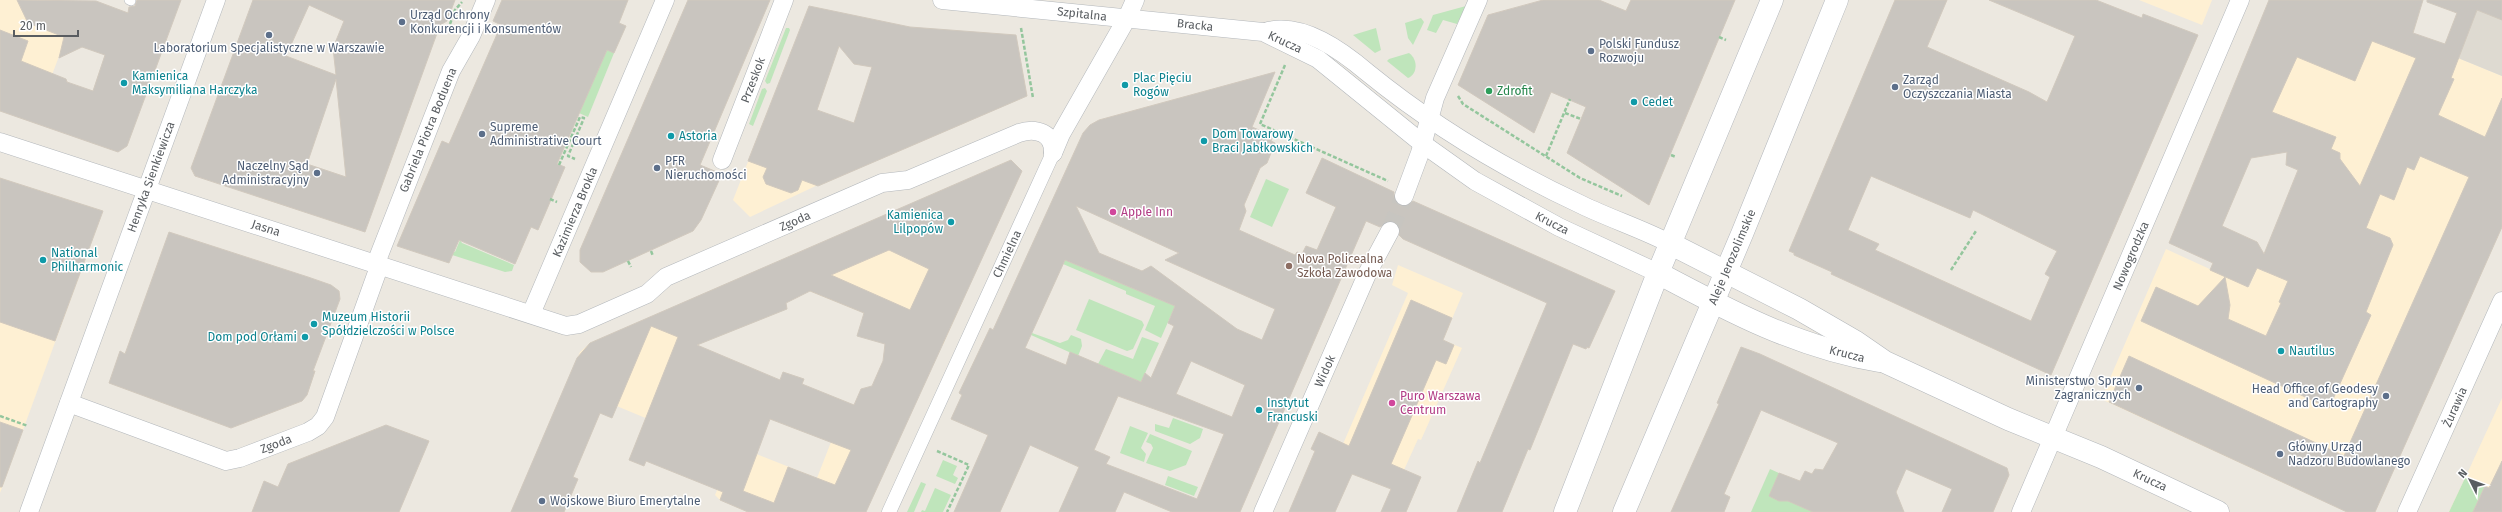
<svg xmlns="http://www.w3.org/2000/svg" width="2502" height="512" viewBox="0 0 2502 512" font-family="'Fira Sans',sans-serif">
  <rect width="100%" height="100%" fill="#ece8e0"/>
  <g fill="#fef0d3">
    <polygon points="0,0 56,0 52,10 57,34 66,38 34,122 0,111"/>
    <polygon points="2139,0 2212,0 2202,25"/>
    <polygon points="2361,37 2387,46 2458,58 2502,76 2502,227 2375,512 2347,512 2101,399 2166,249 2249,287 2257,268 2265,272 2328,157 2221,117 2237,79 2246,71"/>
    <polygon points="764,121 822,183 750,217 733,200"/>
    <polygon points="1011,160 1013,162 978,266 943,345 804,289 993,168"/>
    <polygon points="0,178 103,211 0,493"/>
    <polygon points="1398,265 1463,293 1443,340 1462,348 1421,440 1418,439 1404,470 1343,444 1408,293 1392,285"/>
    <polygon points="707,293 672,429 566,385 580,352 590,343"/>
    <polygon points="2502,398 2502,512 2449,512 2466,476"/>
    <polygon points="777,402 857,432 866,512 748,512 720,500 715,495 736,446 817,478 831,442 770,419"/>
  </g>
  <polygon fill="#dedad1" points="2480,0 2502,0 2502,76 2458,58"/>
  <g fill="#bfe5bb">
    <polygon points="1466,6 1457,24 1443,20 1436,33 1427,30 1433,15"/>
    <polygon points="1421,18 1424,22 1413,45 1408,38 1405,23"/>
    <polygon points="786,28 789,28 790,30 770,83 767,84 765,81"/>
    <polygon points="1376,28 1381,50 1375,53 1353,35"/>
    <polygon points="607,50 614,53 588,117 579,113"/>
    <path d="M1409 53C1418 59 1418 74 1408 78L1387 61 1389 59Z"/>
    <polygon points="765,88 767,91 753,126 749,124 762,89"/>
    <polygon points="1266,179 1289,189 1272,227 1250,217"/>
    <polygon points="460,240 462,243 514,265 512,271 505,272 446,253 448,249 455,252"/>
    <polygon points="1065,260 1175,306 1161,338 1145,330 1155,306 1126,294 1126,291 1063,264"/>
    <polygon points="1089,299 1142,321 1144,325 1133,349 1127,351 1076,330"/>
    <polygon points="1032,333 1060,343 1068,340 1071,335 1081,339 1082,346 1078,356 1031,335"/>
    <polygon points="1142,337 1159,343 1141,382 1098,364 1106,349 1133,359"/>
    <polygon points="1173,418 1203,429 1200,438 1190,444 1155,431 1155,424 1169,428"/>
    <polygon points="1130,426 1148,433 1141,448 1146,454 1144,462 1120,453"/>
    <polygon points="1150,434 1192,451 1186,465 1170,471 1146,463 1153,448 1151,444 1146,442"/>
    <polygon points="943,460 957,466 953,475 958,478 955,484 936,476"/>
    <polygon points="1770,469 1865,512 1751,512"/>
    <polygon points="1168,476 1198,487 1194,496 1165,485"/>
    <polygon points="2466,476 2485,486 2473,512 2449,512"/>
    <polygon points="921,482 926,484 914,512 907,512"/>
    <polygon points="935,488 951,495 943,512 921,512 922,510 925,511"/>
  </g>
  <g fill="#c9c5bf" stroke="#d1c9be" fill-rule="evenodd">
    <polygon points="17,0 96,1 128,13 129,7 135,6 137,0 181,0 127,146 118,152 0,111 0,30 28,41 21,61 66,79 67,82 93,91 105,55 82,47 59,58 64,37 28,23"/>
    <path d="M253 0H455L447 21 440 25 365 232 195 176 191 168ZM309 5 344 21 333 48 336 75 286 56ZM336 79 346 177 307 164Z"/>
    <polygon points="502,0 628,0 619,23 626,26 614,53 607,50 557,164 565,167 538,230 531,227 515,264 459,240 449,263 397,246 442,141 449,144 501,25 493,21"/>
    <polygon points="688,0 770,0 700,165 722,174 701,220 693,231 603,272 591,272 580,262 580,250"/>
    <polygon points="1543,0 1599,0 1626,11 1631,0 1735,0 1649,205 1567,153 1586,107 1551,92 1534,133 1458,85 1488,15"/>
    <path d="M1895 0H1947L1927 47 2029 92 2047 102 2075 36 1989 0H2096L2142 18 2143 14 2198 35 2051 375 1831 274 1832 272 1794 255V253L1789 251ZM1871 176 1970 218 1973 210 2057 251 2045 274 2050 277 2031 321 1875 250 1879 244 1848 230Z"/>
    <path d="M2269 0H2423L2413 33 2445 44 2457 13 2427 2V0H2502V20L2477 10 2451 78 2454 79 2438 115 2485 137 2502 98V227L2375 512H2347L2109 402 2129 356 2344 456 2469 177 2420 156 2414 170 2407 167 2394 200 2380 194 2366 228 2390 238 2393 245 2366 312 2371 315 2329 408 2141 321 2156 287 2198 306 2225 277 2230 305 2228 319 2266 336 2281 303 2279 302 2288 281 2257 268 2248 287 2210 270 2213 263 2169 243ZM2372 41 2416 58 2360 186 2340 159V153L2331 149 2336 137 2272 112 2297 57 2355 81ZM2287 152 2286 165 2298 170 2264 254 2257 242 2222 226 2251 158Z"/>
    <path d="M809 6 910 27 1016 35 1027 96 818 186 802 180 798 190 791 193 766 184 763 177 767 168 748 161ZM839 46 854 64 872 67 854 123 817 110Z"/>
    <path d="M1275 72 1252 127 1273 136 1271 141 1275 143 1267 163 1260 168 1244 205 1246 211 1239 230 1295 255 1297 252 1302 254 1306 246 1317 250 1336 207 1306 193 1322 158 1394 192V198L1400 206H1406L1413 201 1615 291 1589 348 1587 347 1586 349 1573 344 1530 450 1528 449 1502 512H1457L1478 461 1480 463 1547 303 1403 239 1399 235V225L1390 221 1380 227 1366 221 1240 512H1172L1124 492 1115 512H1059L1079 467 1030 445 1000 512H954L988 435 951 419 962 395 959 393 990 328 993 330 1083 133 1090 125 1099 120ZM1076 206 1179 253 1165 260 1275 309 1262 340 1237 329 1151 266 1142 271 1099 253ZM1065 260 1175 306 1168 323 1174 326 1151 378 1145 373 1141 382 1070 352 1066 365 1025 348ZM1191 361 1245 385 1232 417 1176 394ZM1118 396 1224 434 1197 499 1106 464 1110 457 1094 450Z"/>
    <path d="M1011 160 1022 171 866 512H748L720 500 723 492 646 461 644 466 629 460 678 337 651 326 612 418 600 413 573 477 578 479 564 512H511L577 358 590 343ZM889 250 929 269 910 310 831 275ZM810 291 864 313 857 336 885 344 883 361 872 386 861 389 854 405 802 384 804 379 783 372 780 380 697 345 787 309 786 303ZM770 419 851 450 835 485 788 467 774 503 743 491Z"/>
    <polygon points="0,178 103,211 55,341 0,322"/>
    <polygon points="169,232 308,277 331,285 339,291 340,299 313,371 315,371 307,395 302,401 231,428 109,383 120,351 125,354"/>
    <polygon points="1411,300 1452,318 1443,340 1454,345 1446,364 1436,360 1391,464 1421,477 1406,512 1381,512 1391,489 1352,474 1335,512 1289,512 1315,451 1311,449 1319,432 1349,446"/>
    <polygon points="1741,347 1760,354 2007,468 2009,475 1993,512 1942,512 1952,489 1906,469 1896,492 1904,512 1813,512 1788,501 1779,501 1769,496 1779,473 1800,481 1805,471 1812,474 1815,469 1823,470 1838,443 1761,410 1724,494 1730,497 1724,512 1671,512 1719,404 1717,403"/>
    <polygon points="0,422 23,430 2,487 0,487"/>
    <polygon points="386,425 429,441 399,512 252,512 264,481 278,487 288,464"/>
    <polygon points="2502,461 2502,512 2473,512 2485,486 2489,488"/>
  </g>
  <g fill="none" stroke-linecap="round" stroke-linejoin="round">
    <polyline stroke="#c7c5c0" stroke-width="18" stroke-dasharray="18 9" stroke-linecap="butt" points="1390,231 1404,196"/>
    <defs>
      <polyline id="service" points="129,0 131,1"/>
      <polyline id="pedestrian" points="889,512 1053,153"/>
      <g id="minor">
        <polyline points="942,0 1263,32 1318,59 1423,144 1475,181 1559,227 1658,273"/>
        <path d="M1268 31C1304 23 1342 51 1368 73 1432 125 1507 170 1582 205 1611 219 1642 229 1671 244"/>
        <path d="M0 142 566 326 579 324 647 294 666 277 882 183 908 180 1019 133C1036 127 1054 133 1053 153"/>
        <polyline points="1053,153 1061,134 1127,18 1135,0"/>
        <polyline points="722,160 784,0"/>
        <polyline points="1404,196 1420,153 1435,98 1478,0"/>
        <polyline points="376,263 451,71 471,36 486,0"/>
        <polyline points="531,314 665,0"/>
        <polyline points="69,403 226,461 240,458 308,432 318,426 325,417 380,264"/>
        <polyline points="29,512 216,0"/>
        <polyline points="1263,512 1368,272 1390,231"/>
        <polyline points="2021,512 2240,0"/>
        <polyline points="2407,512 2502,301"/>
      </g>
      <g id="tertiary">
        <polyline points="1671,244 1799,309 1856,342 1885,362 2008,419 2101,457 2218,512"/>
        <path d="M1658 273C1729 311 1799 348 1879 361"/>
      </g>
      <g id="secondary">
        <polyline points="1565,512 1658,273 1772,0"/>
        <polyline points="1624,512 1742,234 1837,0"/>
      </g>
    </defs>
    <use href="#service" stroke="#b3b7bb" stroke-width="10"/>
    <use href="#pedestrian" stroke="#b3b7bb" stroke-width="15"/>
    <use href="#minor" stroke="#b3b7bb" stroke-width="19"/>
    <use href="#tertiary" stroke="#b3b7bb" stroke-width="23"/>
    <use href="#secondary" stroke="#b4b8bd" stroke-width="23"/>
    <g stroke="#94c69d" stroke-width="2.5" stroke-dasharray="4 2" stroke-linecap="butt">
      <polyline points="450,24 455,10 462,2"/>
      <polyline points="1021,28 1033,98"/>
      <polyline points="436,34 439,27"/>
      <polyline points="1719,37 1726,40"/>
      <polyline points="1285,65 1260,124 1388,181"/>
      <polyline points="1458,96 1463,104 1580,178 1622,196"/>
      <polyline points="1565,113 1581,119"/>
      <polyline points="1671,155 1676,157"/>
      <polyline points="1546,156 1570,99"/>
      <polyline points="559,165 580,117 584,118 568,156 575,159"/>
      <polyline points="550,199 557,202"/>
      <polyline points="651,251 653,256"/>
      <polyline points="628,261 631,267"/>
      <polyline points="1951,270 1976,231"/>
      <polyline points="0,416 28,426"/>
      <polyline points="937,451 969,465 947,512"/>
    </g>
    <use href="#service" stroke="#fff" stroke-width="9"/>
    <use href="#pedestrian" stroke="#fff" stroke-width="14"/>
    <use href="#minor" stroke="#fff" stroke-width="18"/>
    <use href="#tertiary" stroke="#fff" stroke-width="22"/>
    <use href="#secondary" stroke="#fff" stroke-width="22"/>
  </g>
  <g fill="#5c6f8a" stroke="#fff" stroke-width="1.5">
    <circle cx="402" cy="22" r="4"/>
    <circle cx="269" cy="35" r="4"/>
    <circle cx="1591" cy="51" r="4"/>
    <circle cx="1895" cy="87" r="4"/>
    <circle cx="482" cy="134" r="4"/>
    <circle cx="657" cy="168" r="4"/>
    <circle cx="317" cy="173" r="4"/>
    <circle cx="2139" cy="388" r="4"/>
    <circle cx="2386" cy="396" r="4"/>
    <circle cx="2280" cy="454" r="4"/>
    <circle cx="542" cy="501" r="4"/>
  </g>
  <g fill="#0f9aa8" stroke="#fff" stroke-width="1.5">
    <circle cx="124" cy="83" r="4"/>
    <circle cx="1125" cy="85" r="4"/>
    <circle cx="1634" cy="102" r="4"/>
    <circle cx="671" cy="136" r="4"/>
    <circle cx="1204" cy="141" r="4"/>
    <circle cx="951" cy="222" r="4"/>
    <circle cx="43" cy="260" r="4"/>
    <circle cx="314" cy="324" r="4"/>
    <circle cx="305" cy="337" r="4"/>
    <circle cx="2281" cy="351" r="4"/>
    <circle cx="1259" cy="410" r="4"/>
  </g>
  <circle fill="#2e9e5b" stroke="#fff" stroke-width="1.5" cx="1489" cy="91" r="4"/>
  <g fill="#d1479c" stroke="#fff" stroke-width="1.5">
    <circle cx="1113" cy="212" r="4"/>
    <circle cx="1392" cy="403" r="4"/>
  </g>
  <circle fill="#8d6e63" stroke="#fff" stroke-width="1.5" cx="1289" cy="266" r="4"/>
  <g text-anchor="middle" stroke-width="3" stroke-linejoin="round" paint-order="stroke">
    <g font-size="12" fill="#595d61" stroke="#fff">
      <text transform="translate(1082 14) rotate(6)" y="4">Szpitalna</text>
      <text transform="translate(1195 25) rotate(6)" y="4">Bracka</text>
      <text transform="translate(1285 42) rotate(25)" y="4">Krucza</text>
      <text transform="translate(753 80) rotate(-69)" y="4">Przeskok</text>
      <text transform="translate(428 130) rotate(-68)" y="4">Gabriela Piotra Boduena</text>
      <text transform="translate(151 177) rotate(-70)" y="4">Henryka Sienkiewicza</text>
      <text transform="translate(575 212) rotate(-67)" y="4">Kazimierza Brokla</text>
      <text transform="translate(795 221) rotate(-24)" y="4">Zgoda</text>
      <text transform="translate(1552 223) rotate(27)" y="4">Krucza</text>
      <text transform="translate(266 228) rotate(18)" y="4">Jasna</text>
      <text transform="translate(1007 254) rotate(-65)" y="4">Chmielna</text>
      <text transform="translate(2131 256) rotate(-67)" y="4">Nowogrodzka</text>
      <text transform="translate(1732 257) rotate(-67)" y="4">Aleje Jerozolimskie</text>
      <text transform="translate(1847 354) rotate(14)" y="4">Krucza</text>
      <text transform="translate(1325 371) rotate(-66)" y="4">Widok</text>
      <text transform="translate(2455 407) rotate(-66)" y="4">Żurawia</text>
      <text transform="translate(276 444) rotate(-21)" y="4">Zgoda</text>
      <text transform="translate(2150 480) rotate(25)" y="4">Krucza</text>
    </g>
    <g font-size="12" fill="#4e5e75" stroke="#fff" text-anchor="start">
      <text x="410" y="19">Urząd Ochrony<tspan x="410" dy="14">Konkurencji i Konsumentów</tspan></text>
      <text x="1599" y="48">Polski Fundusz<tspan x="1599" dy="14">Rozwoju</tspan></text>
      <text x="269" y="52" text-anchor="middle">Laboratorium Specjalistyczne w Warszawie</text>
      <text x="1903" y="84">Zarząd<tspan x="1903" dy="14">Oczyszczania Miasta</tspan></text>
      <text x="490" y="131">Supreme<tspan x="490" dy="14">Administrative Court</tspan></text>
      <text x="665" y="165">PFR<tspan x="665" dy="14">Nieruchomości</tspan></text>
      <text x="309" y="170" text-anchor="end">Naczelny Sąd<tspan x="309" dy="14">Administracyjny</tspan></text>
      <text x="2131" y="385" text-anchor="end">Ministerstwo Spraw<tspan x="2131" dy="14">Zagranicznych</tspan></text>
      <text x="2378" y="393" text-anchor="end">Head Office of Geodesy<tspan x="2378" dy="14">and Cartography</tspan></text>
      <text x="2288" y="451">Główny Urząd<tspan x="2288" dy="14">Nadzoru Budowlanego</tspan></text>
      <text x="550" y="505">Wojskowe Biuro Emerytalne</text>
    </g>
    <g font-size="12" fill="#0d838f" stroke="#fff" text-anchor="start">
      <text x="132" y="80">Kamienica<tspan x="132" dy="14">Maksymiliana Harczyka</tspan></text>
      <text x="1133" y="82">Plac Pięciu<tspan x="1133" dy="14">Rogów</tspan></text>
      <text x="1642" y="106">Cedet</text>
      <text x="1212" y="138">Dom Towarowy<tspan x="1212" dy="14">Braci Jabłkowskich</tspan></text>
      <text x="679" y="140">Astoria</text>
      <text x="943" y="219" text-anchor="end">Kamienica<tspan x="943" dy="14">Lilpopów</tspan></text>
      <text x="51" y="257">National<tspan x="51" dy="14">Philharmonic</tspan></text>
      <text x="322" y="321">Muzeum Historii<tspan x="322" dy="14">Spółdzielczości w Polsce</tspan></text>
      <text x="297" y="341" text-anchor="end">Dom pod Orłami</text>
      <text x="2289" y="355">Nautilus</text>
      <text x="1267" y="407">Instytut<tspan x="1267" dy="14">Francuski</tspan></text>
    </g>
    <g font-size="12" fill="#27864d" stroke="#fff" text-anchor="start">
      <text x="1497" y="95">Zdrofit</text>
    </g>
    <g font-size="12" fill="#b23c85" stroke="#fff" text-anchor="start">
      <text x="1121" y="216">Apple Inn</text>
      <text x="1400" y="400">Puro Warszawa<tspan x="1400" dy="14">Centrum</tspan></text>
    </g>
    <g font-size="12" fill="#785e54" stroke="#fff" text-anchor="start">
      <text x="1297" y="263">Nova Policealna<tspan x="1297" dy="14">Szkoła Zawodowa</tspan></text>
    </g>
  </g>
  <g transform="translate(2470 480) rotate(312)" stroke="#ffffff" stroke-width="3" paint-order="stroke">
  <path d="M0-3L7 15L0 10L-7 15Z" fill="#595d61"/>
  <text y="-6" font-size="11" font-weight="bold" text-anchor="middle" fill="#595d61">N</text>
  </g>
  <path d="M14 30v6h64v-6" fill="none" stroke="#595d61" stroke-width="2"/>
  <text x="20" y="30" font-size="12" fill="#595d61" stroke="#ffffff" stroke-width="3" paint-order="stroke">20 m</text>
</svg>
